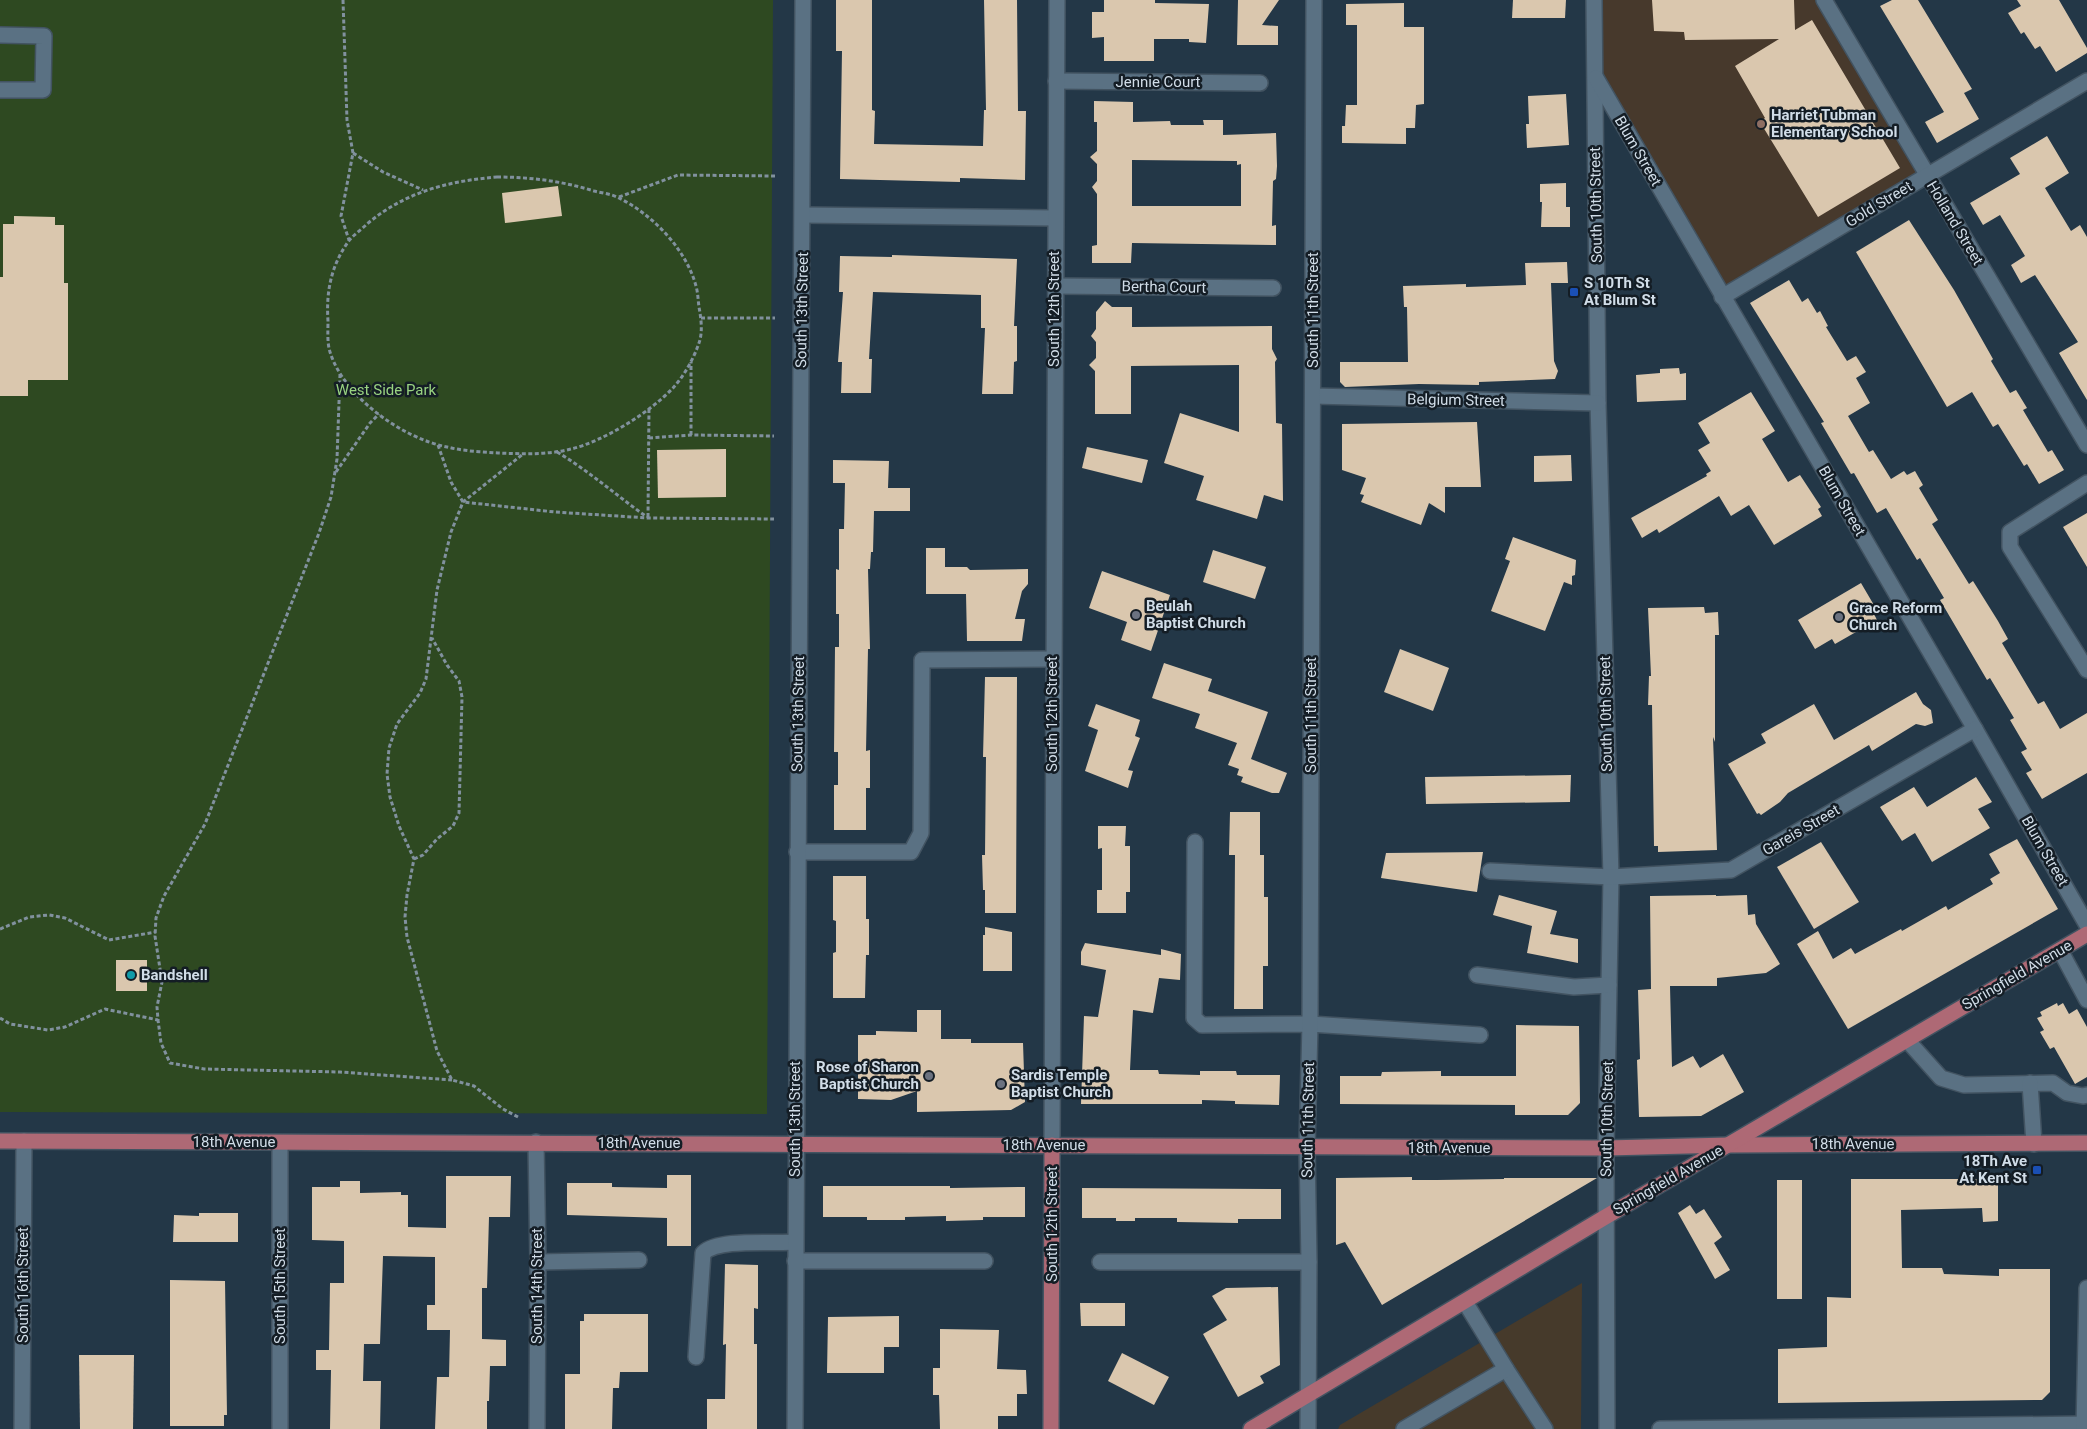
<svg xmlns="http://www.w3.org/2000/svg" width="2087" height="1429" viewBox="0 0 2087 1429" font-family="Roboto,sans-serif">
  <rect width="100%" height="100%" fill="#233747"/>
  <polygon fill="#463a2b" points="1582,1283 1581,1429 1338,1429 1340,1425"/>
  <polygon fill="#47392c" points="1598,0 1820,0 1924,174 1724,293 1599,75"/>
  <polygon fill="#2e4921" points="0,0 773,0 767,1114 0,1112"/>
  <g fill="#dac7ae" fill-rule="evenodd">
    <polygon points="836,0 872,0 872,110 875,111 874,144 983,146 984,110 986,110 984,0 1017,0 1018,111 1026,111 1025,180 960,178 960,182 840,179 842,51 836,51"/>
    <polygon points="1104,0 1155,0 1155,3 1209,4 1206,43 1189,42 1189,39 1154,39 1154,61 1104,61 1104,37 1092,38 1092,12 1104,12"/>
    <polygon points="1238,0 1279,0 1262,25 1278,26 1278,45 1237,45"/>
    <polygon points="1513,0 1566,0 1565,18 1512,18"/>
    <polygon points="1652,0 1794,0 1795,30 1812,20 1900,168 1818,217 1760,122 1765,118 1735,66 1779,39 1685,40 1684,32 1654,31"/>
    <polygon points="1892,0 1918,0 1972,89 1964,93 1979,119 1937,143 1925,122 1944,112 1880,6"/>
    <polygon points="2017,0 2059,0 2087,48 2087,53 2056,72 2040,46 2035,49 2024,32 2021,34 2008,13 2021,6"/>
    <polygon points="1404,3 1404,27 1424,27 1424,104 1416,105 1415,128 1406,128 1406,144 1342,143 1342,126 1345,126 1346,105 1357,105 1357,25 1346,25 1346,4"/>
    <polygon points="1566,94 1569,145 1527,148 1526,124 1529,124 1528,96"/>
    <path d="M1094 101 1133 102V122L1170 121 1171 125H1204L1203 120H1223V135L1276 133 1277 166 1276 179 1273 181 1272 226 1276 225V245L1132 243 1131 263H1092V246L1097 245V194L1092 187 1097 181V164L1090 157 1097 151V122H1094ZM1132 160 1237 161V165L1241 164V206H1132Z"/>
    <polygon points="2047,136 2069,173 2045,188 2071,231 2080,225 2087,237 2087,400 2059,353 2078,342 2035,275 2021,283 2011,265 2025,256 2000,215 1983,225 1970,203 2020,174 2010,158"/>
    <polygon points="1566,183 1566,207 1570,207 1570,227 1541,227 1542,202 1540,202 1540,184"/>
    <polygon points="558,186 562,216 505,223 502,193"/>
    <polygon points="14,216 55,217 55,225 64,225 64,283 68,283 68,380 28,380 28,396 0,396 0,277 3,277 3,224 14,224"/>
    <polygon points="1909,220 1954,290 1993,359 1991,361 2010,393 2016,390 2027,408 2023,410 2048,452 2052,450 2064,470 2039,484 2027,464 2024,466 1998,424 1993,427 1972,392 1947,407 1856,252"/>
    <polygon points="892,255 1017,259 1014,326 1017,326 1017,361 1014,362 1013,394 982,394 985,328 981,328 981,295 873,292 869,359 872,359 871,393 841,393 842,362 838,362 843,292 839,292 840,256 892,257"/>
    <polygon points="1567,262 1568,283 1551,283 1554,361 1558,371 1555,379 1479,382 1479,385 1419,384 1345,387 1340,382 1340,362 1408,362 1407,307 1404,307 1403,286 1466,284 1466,287 1526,285 1525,263"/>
    <polygon points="1789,280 1802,302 1808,298 1817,313 1820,311 1828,326 1826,327 1847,361 1856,356 1866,372 1856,378 1870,403 1848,416 1869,452 1873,450 1891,479 1904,471 1907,475 1915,471 1923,485 1919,488 1938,520 1932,524 1969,584 1973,581 1998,621 2008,639 2002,643 2038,704 2044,701 2060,729 2087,713 2087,773 2042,799 2026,773 2032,770 2021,752 2027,749 2010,720 2014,718 1990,678 1987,680 1940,600 1944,598 1920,558 1917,560 1886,508 1877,513 1854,473 1851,474 1821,423 1824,422 1750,303"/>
    <polygon points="1105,301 1112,307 1132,307 1132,327 1272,326 1272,349 1277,359 1275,362 1276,423 1282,424 1283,501 1264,495 1257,519 1196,500 1204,476 1164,463 1180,413 1239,432 1239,365 1131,366 1131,414 1095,414 1095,371 1089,365 1096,358 1096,342 1091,336 1096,329 1096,312"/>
    <polygon points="1679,368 1680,374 1686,373 1686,400 1637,402 1636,375 1660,373 1660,369"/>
    <polygon points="1751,392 1775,431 1762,439 1788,482 1800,475 1821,507 1818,509 1822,516 1774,545 1749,505 1731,516 1719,496 1659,533 1657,529 1642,538 1631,518 1707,476 1706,474 1711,471 1698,450 1710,443 1698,423"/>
    <polygon points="1477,422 1481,487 1445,487 1445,513 1429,503 1421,525 1361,502 1364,495 1360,494 1366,478 1342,470 1342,424"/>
    <polygon points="1087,447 1148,460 1142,483 1082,468"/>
    <polygon points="726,449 726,497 658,498 657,450"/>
    <polygon points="1571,455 1572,481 1534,482 1534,456"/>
    <polygon points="833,460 889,461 888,488 910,488 910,511 874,511 873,552 871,552 870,569 868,569 870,649 868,649 866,751 870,750 870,788 866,788 866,830 834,830 834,785 838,785 838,752 834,752 835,647 839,647 839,614 836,614 836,569 839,570 839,529 844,529 845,483 833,483"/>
    <polygon points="2087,513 2087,567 2063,527"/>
    <polygon points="1513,537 1576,560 1575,575 1572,576 1572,585 1564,582 1545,631 1491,611 1510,561 1505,559"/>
    <polygon points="926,548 945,548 945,567 967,567 970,570 1028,569 1028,584 1022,591 1015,619 1025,619 1022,641 967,641 966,594 926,594"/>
    <polygon points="1213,550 1266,567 1255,599 1203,582"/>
    <polygon points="1102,571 1170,595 1151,651 1121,640 1127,622 1089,608"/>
    <polygon points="1861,583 1878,612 1874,614 1877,620 1835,644 1832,639 1815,649 1798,620"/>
    <polygon points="1704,607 1705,613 1718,612 1719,635 1715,635 1715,742 1713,737 1717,850 1658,852 1658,846 1654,846 1652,705 1648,705 1649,676 1651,676 1648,608"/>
    <polygon points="1400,649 1449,668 1433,711 1384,692"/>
    <polygon points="1164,663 1212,679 1208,691 1268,712 1251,759 1287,773 1279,793 1272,793 1241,782 1243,777 1237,775 1239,769 1228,765 1237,743 1195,728 1200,714 1152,698"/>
    <polygon points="985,677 1017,677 1016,913 985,913 985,890 983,890 982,855 985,855 986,757 983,757"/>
    <polygon points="1916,692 1923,704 1931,710 1933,723 1925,726 1916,724 1872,751 1869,745 1788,793 1780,802 1761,815 1759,813 1757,814 1728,764 1766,743 1761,734 1814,704 1834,740"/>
    <polygon points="1096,704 1140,720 1135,736 1140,738 1128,770 1133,771 1128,788 1085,771 1098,730 1088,726"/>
    <polygon points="1571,775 1570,802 1426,804 1425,777"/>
    <polygon points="1976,777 1992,802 1978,809 1990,828 1932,862 1915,833 1902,841 1880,807 1914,787 1927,807"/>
    <polygon points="1230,812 1260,812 1260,855 1264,855 1264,897 1268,897 1268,966 1263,966 1263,1009 1234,1009 1235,855 1229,855"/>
    <polygon points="1098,826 1126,826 1125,846 1130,846 1130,892 1126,892 1126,913 1097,913 1097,890 1102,890 1102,848 1098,849"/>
    <polygon points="2017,839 2058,909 1848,1029 1797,944 1818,931 1833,959 1851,948 1855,954 1901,929 1902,931 1946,906 1948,910 1993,884 1990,879 2000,873 1989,854"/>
    <polygon points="1821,842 1859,902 1814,929 1777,867"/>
    <polygon points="1483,852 1477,892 1381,878 1386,853"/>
    <polygon points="833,876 866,876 866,919 869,919 869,955 866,955 865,998 833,998 833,953 836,952 836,921 833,920"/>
    <polygon points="1499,895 1557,911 1550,934 1578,939 1578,963 1527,953 1532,926 1493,915"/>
    <polygon points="1716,895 1716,896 1747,895 1748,915 1755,914 1756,924 1780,964 1766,973 1717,978 1717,986 1670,986 1672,1067 1693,1056 1700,1068 1723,1054 1744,1092 1701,1116 1639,1117 1637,1060 1640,1059 1638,990 1651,989 1650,896"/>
    <polygon points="985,927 1012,932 1012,971 983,971 983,935 985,935"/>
    <polygon points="1085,943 1161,955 1161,949 1181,954 1180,980 1159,978 1153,1013 1133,1010 1130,1070 1158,1070 1159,1074 1200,1075 1200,1071 1236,1071 1237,1075 1280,1075 1279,1105 1235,1104 1235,1101 1202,1100 1202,1104 1081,1104 1084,1016 1098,1017 1106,970 1081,965 1081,952"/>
    <rect x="116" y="960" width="31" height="31"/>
    <polygon points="2057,1003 2058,1006 2063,1003 2069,1014 2077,1009 2087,1027 2087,1077 2075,1084 2054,1047 2050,1049 2040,1032 2044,1030 2037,1018 2042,1016 2040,1012"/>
    <polygon points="917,1010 941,1010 941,1039 971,1039 971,1043 1023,1043 1025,1102 1011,1110 917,1112 917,1091 891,1100 858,1099 858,1035 876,1035 876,1031 917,1032"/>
    <polygon points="1516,1025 1579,1026 1580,1103 1568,1115 1515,1115 1515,1105 1340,1104 1340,1076 1381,1076 1382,1072 1441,1071 1441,1076 1516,1076"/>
    <polygon points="667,1175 691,1175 691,1246 667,1246 667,1218 567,1215 567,1183 612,1183 612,1187 667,1188"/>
    <polygon points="446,1176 511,1176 510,1217 489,1217 487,1288 482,1288 482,1339 506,1340 506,1366 490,1366 489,1401 487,1401 487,1429 435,1429 437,1377 449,1377 450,1330 427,1330 427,1305 435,1305 435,1257 383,1256 380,1344 364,1344 363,1381 381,1381 380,1429 330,1429 331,1370 316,1370 316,1350 329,1350 330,1283 344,1283 344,1241 312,1240 312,1187 340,1187 340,1181 360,1181 360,1193 401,1192 401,1195 408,1195 408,1227 446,1228"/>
    <polygon points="1412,1177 1412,1180 1437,1180 1504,1179 1504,1178 1597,1178 1382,1305 1345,1242 1336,1245 1336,1178"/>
    <polygon points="1851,1179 1998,1179 1998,1221 1983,1222 1982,1208 1901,1210 1902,1268 1942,1268 1944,1274 1999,1276 1999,1269 2050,1269 2050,1392 2042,1400 1778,1403 1778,1349 1827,1347 1827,1297 1851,1298"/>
    <rect x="1777" y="1180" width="25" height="119"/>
    <polygon points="823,1186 950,1186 950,1188 1025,1187 1025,1217 983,1217 983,1220 946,1221 946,1216 905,1217 905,1220 867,1220 867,1217 823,1217"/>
    <polygon points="1082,1188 1281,1189 1281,1219 1238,1219 1238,1223 1177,1222 1177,1218 1135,1218 1135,1221 1116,1221 1116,1218 1082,1218"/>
    <polygon points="1690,1205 1696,1214 1704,1209 1722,1237 1714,1243 1730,1270 1715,1279 1678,1213"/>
    <polygon points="199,1213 238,1213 238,1242 173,1242 174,1215 199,1216"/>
    <polygon points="725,1264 758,1265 758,1309 754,1308 754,1344 757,1344 757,1429 707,1429 707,1399 725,1399 726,1344 723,1345"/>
    <polygon points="170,1280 225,1281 227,1415 224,1415 224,1426 170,1426"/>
    <polygon points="1278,1287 1280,1365 1260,1376 1264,1383 1238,1397 1203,1334 1227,1320 1212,1296 1226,1288"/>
    <polygon points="1080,1303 1125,1303 1125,1326 1081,1326"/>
    <polygon points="584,1314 648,1314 648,1372 620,1372 619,1388 613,1388 612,1429 565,1429 565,1374 580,1374 580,1321 584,1321"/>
    <polygon points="899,1316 899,1347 884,1347 884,1373 827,1373 828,1317"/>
    <polygon points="940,1329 999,1330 997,1369 1026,1370 1027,1394 1017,1394 1017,1416 998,1416 998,1429 940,1429 939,1395 933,1395 933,1368 940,1368"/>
    <polygon points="1122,1353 1169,1377 1154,1405 1108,1381"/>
    <polygon points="79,1355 134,1355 133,1429 80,1429"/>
  </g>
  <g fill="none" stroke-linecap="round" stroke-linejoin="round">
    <defs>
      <g id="minor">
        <polyline points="1594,0 1598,403 1611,877 1606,1148 1607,1429"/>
        <polyline points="1824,0 2087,445"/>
        <polyline points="0,35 44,36 43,90 0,90"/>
        <polyline points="1596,78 1975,729 2087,925"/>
        <polyline points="1056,81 1260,83"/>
        <polyline points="803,215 1054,218"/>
        <polyline points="1055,286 1273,288"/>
        <polyline points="1722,297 2087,81"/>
        <polyline points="1313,396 1598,403"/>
        <polyline points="2087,483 2010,532 2010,547 2087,670"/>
        <polyline points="1195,842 1194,1018 1202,1025 1310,1024 1480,1035"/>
        <polyline points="797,852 911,852 921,833 922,660 1052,659"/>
        <polyline points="1490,871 1611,877 1731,870 1975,729"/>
        <polyline points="2060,950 2087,1000"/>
        <polyline points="1477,975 1574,987 1609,985"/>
        <polyline points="1907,1040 1941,1078 1964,1085 2053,1083 2067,1093 2083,1096 2087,1095"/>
        <polyline points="2030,1083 2034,1144"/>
        <polyline points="536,1142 538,1262 537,1429"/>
        <polyline points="1052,1145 1057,0"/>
        <polyline points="795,1261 985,1261"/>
        <polyline points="538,1262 639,1260"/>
        <polyline points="1100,1262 1309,1262"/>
        <path d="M696 1357 703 1253C719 1238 771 1244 795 1242"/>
        <polyline points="1506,1369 1545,1429"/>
        <polyline points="22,1429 24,1141"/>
        <polyline points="280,1429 280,1143"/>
        <polyline points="795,1429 803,0"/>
        <polyline points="1308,1429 1309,1262 1307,1147 1310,1024 1314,0"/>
        <polyline points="1404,1429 1506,1369 1465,1302"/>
        <polyline points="1660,1429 2087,1424"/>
        <polyline points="2084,1429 2087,1288"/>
      </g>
      <g id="major">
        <polyline points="0,1141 1606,1148 1729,1145 2087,1143"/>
        <polyline points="1051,1429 1052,1145"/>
        <polyline points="1251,1429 1607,1216 2087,934"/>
      </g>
    </defs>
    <use href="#minor" stroke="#425361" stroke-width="18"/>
    <use href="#major" stroke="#425361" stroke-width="18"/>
    <g stroke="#81919e" stroke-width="3" stroke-dasharray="4 2.5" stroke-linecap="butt">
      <polyline points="343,0 347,120 353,153 341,216 349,240"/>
      <polyline points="353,153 383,172 423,190"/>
      <path d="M497 177C530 177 562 181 594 191 602 193 612 194 619 198 653 215 686 249 696 286 698 293 698 300 699 307 701 318 703 332 699 343 694 358 684 376 673 388 649 413 604 441 571 449 547 455 523 454 498 453 481 452 463 451 447 447 402 438 344 397 330 352 327 343 328 330 328 321 326 292 331 266 348 242 353 235 361 230 367 224 405 192 448 181 497 177Z"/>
      <polyline points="619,197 678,175 775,176"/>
      <polyline points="701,318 775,318"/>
      <polyline points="340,374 337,459 331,497 319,533 205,824 164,896 156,918 155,936 162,982 157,1007 158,1020 161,1043 170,1063 204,1069 340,1072 452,1080"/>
      <polyline points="691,435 691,362"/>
      <polyline points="649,438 691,435 774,436"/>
      <polyline points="438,445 451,482 463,502 555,512 648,518 774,519"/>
      <path d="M557 452C589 471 617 496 647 517"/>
      <polyline points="336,472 370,423 379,414"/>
      <polyline points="648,517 649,408"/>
      <polyline points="414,859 423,855 437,839 453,826 459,813 462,697 459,681 447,665 432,638"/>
      <polyline points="0,929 29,917 49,915 65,918 109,940 156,932"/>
      <polyline points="0,1018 10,1024 48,1030 65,1027 105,1009 158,1020"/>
      <polyline points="518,1117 503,1109 474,1086 452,1080 437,1051 407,937 405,917 407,895 414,859 399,826 390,797 387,774 389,748 397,724 420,693 426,679 437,590 451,532 463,502 523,454"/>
    </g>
    <use href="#minor" stroke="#5a7183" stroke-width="15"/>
    <use href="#major" stroke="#ae6975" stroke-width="15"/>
  </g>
  <circle fill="#8d6e63" stroke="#141d25" stroke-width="2" cx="1761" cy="124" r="5"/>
  <g fill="#1a4fb4" stroke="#141d25" stroke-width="2">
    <rect x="1569" y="287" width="10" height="10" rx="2.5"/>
    <rect x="2032" y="1165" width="10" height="10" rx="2.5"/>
  </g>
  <g fill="#6b7280" stroke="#141d25" stroke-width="2">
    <circle cx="1136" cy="615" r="5"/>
    <circle cx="1839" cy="617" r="5"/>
    <circle cx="929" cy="1076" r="5"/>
    <circle cx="1001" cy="1084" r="5"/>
  </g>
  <circle fill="#0f9aa8" stroke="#141d25" stroke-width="2" cx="131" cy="975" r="5"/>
  <g text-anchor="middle" stroke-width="5" stroke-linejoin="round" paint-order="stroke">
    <g font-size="15" fill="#d1dde8" stroke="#141d25">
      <text x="1158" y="87">Jennie Court</text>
      <text transform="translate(1638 151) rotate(60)" y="5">Blum Street</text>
      <text transform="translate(1879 204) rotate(-31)" y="5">Gold Street</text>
      <text transform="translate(1596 205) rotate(-91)" y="5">South 10th Street</text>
      <text transform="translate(1955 223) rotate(59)" y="5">Holland Street</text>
      <text transform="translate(1164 287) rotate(1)" y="5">Bertha Court</text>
      <text transform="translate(1054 309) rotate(-90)" y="5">South 12th Street</text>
      <text transform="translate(802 310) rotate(-89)" y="5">South 13th Street</text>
      <text transform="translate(1313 310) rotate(-90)" y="5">South 11th Street</text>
      <text transform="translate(1456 400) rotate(1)" y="5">Belgium Street</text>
      <text transform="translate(1842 501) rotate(60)" y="5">Blum Street</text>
      <text transform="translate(798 714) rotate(-89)" y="5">South 13th Street</text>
      <text transform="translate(1052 714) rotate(-90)" y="5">South 12th Street</text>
      <text transform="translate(1606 714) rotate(-91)" y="5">South 10th Street</text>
      <text transform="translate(1311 715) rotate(-90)" y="5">South 11th Street</text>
      <text transform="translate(1801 830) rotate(-30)" y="5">Gareis Street</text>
      <text transform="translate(2045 851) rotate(60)" y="5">Blum Street</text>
      <text transform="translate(2017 975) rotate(-30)" y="5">Springfield Avenue</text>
      <text transform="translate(795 1119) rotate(-90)" y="5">South 13th Street</text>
      <text transform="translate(1607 1119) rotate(-89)" y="5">South 10th Street</text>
      <text transform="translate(1308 1120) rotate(-89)" y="5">South 11th Street</text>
      <text x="234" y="1147">18th Avenue</text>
      <text x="639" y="1148">18th Avenue</text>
      <text x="1853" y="1149">18th Avenue</text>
      <text x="1044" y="1150">18th Avenue</text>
      <text x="1449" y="1153">18th Avenue</text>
      <text transform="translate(1668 1180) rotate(-30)" y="5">Springfield Avenue</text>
      <text transform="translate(1052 1224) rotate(-90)" y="5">South 12th Street</text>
      <text transform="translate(23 1285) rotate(-90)" y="5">South 16th Street</text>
      <text transform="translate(280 1286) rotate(-90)" y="5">South 15th Street</text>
      <text transform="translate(537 1286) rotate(-90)" y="5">South 14th Street</text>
    </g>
    <g font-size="15" font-weight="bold" fill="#d1dde8" stroke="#141d25" text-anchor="start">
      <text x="1771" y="120">Harriet Tubman<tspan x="1771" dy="17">Elementary School</tspan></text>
      <text x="1584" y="288">S 10Th St<tspan x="1584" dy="17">At Blum St</tspan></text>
      <text x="1146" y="611">Beulah<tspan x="1146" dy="17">Baptist Church</tspan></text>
      <text x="1849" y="613">Grace Reform<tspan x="1849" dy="17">Church</tspan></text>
      <text x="141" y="980">Bandshell</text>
      <text x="919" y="1072" text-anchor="end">Rose of Sharon<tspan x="919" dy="17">Baptist Church</tspan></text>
      <text x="1011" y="1080">Sardis Temple<tspan x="1011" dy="17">Baptist Church</tspan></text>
      <text x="2027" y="1166" text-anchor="end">18Th Ave<tspan x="2027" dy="17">At Kent St</tspan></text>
    </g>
    <g font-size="15" fill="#99d381" stroke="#141d25">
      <text x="386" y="395">West Side Park</text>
    </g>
  </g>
</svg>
